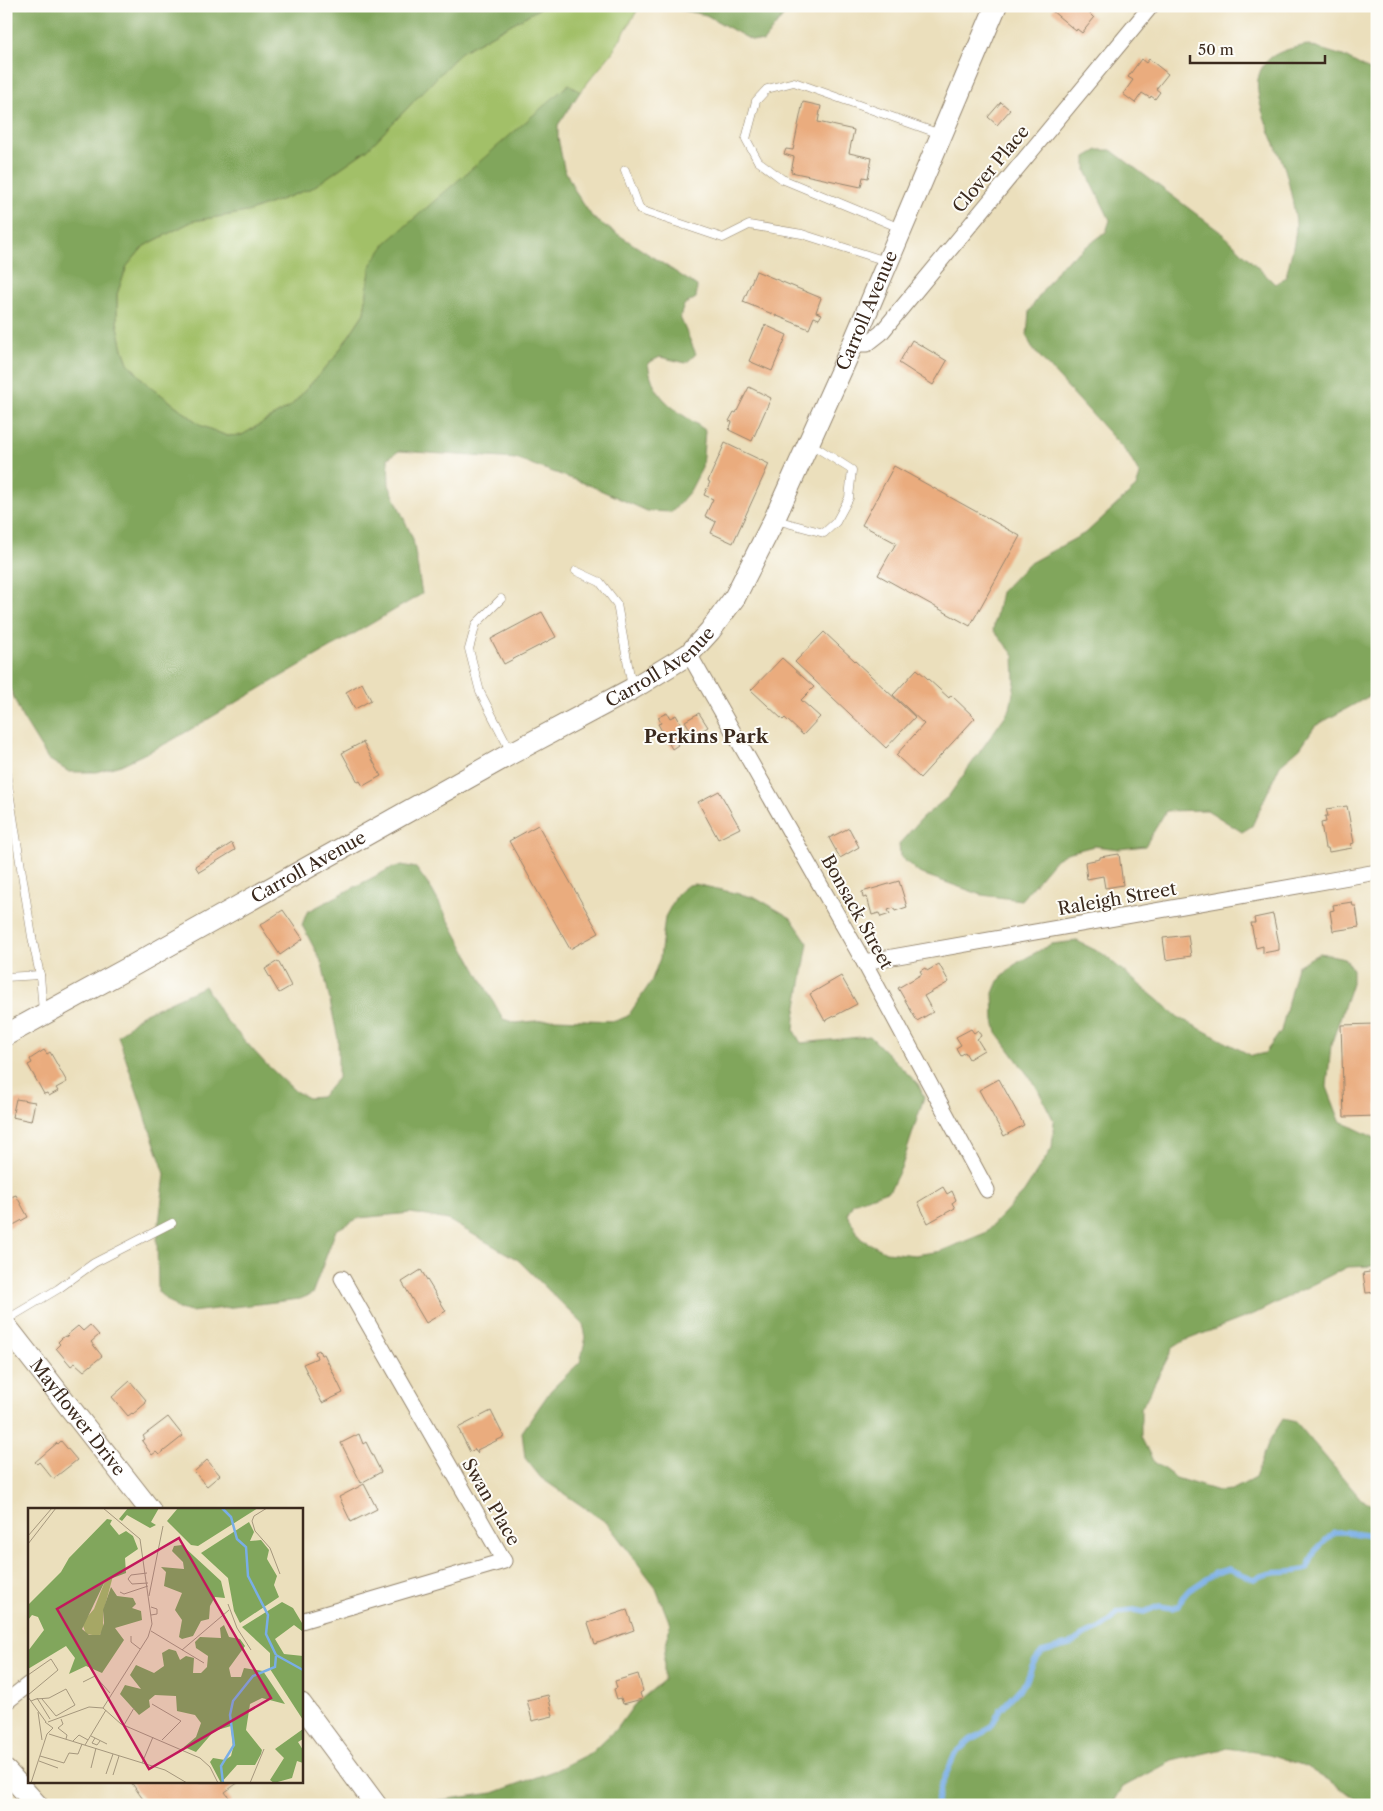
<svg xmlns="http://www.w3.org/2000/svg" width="1383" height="1811" viewBox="0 0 1383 1811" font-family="'Libre Caslon Text',serif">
  <rect width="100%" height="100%" fill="#fdfcf7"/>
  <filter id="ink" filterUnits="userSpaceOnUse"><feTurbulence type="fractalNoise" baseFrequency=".02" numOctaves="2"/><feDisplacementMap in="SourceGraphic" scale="10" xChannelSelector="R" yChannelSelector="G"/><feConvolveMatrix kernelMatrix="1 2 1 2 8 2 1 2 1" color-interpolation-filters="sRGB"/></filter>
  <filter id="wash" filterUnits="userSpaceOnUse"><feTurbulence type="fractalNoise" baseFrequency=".0096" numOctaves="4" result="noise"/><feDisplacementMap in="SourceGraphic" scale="20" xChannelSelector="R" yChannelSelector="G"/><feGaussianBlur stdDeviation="1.12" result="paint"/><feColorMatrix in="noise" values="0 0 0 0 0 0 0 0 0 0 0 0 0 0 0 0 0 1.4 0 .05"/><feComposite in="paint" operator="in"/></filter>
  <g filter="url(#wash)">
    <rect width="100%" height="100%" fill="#ebdfbc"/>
    <polygon fill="#a2c067" stroke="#6e7542" points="544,6 640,6 612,53 580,92 569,84 371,264 364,313 335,357 291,406 242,435 227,436 202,426 146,383 128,363 123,349 117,322 117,294 127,266 144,246 193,221 247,212 312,188 368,149 461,52"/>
    <g fill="#81a65c" stroke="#5e683d">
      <path d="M6 6H544L461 52 368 149 312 188 247 212 193 221 144 246 127 266 117 294V322L123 349 128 363 146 383 202 426 227 436 242 435 291 406 335 357 364 313 371 264 386 243 569 84 580 92 558 125V138L564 168 576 193 593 218 697 286 696 298 684 305 680 317 696 354 686 363 660 357 648 363C653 401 677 410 705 430L702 468 690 491 672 512 647 511 589 485 517 459 399 451 388 458 389 485 413 539 422 594 169 742 121 765 96 772H69L48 759 22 717 6 679Z"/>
      <polygon points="662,6 791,6 763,42 751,40 706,15"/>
      <path d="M1307 45 1343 56 1377 74V692L1315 726 1300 748 1280 765 1252 826 1242 832 1207 810 1166 811 1145 846 1119 849 1094 846 1067 853 1056 859 1021 900 982 895 919 873 900 856 899 844 922 818 948 797 1010 709 1015 682 1014 655 993 630 1001 592 1028 564 1087 532 1136 487 1140 475 1128 454 1032 348 1027 336 1029 311 1060 266 1106 232 1110 220 1086 171V157L1098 150H1111L1223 234 1275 284 1286 277C1289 262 1296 240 1296 225 1296 215 1288 179 1285 169 1277 146 1251 98 1259 75 1265 53 1288 49 1307 45Z"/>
      <polygon points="402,865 416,868 432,890 503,1019 516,1023 555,1019 616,1021 628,1016 651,982 660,958 665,917 678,893 688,885 695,884 757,898 791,918 808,943 795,1018 794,1031 801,1043 870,1036 918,1084 924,1097 902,1166 890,1190 853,1203 847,1214 861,1239 886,1252 915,1255 941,1251 985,1233 1024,1192 1052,1148 1054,1121 1036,1086 997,1033 994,1020 993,993 998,981 1017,963 1051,944 1077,941 1103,954 1178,1017 1252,1056 1265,1053 1281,1031 1297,966 1320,953 1345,958 1352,969 1352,983 1331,1045 1327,1087 1340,1121 1377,1139 1377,1266 1347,1267 1254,1314 1184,1341 1173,1348 1141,1409 1141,1437 1153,1461 1176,1478 1218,1491 1232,1490 1255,1478 1269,1441 1283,1419 1296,1422 1361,1499 1377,1506 1377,1805 1363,1805 1360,1801 1305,1766 1269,1754 1227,1748 1172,1761 1123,1787 1112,1805 404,1805 493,1793 556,1770 592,1752 619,1726 634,1705 664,1680 664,1657 670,1624 655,1586 607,1523 541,1478 525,1458 522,1432 551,1390 580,1362 586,1337 583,1324 518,1260 448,1220 411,1213 359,1218 336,1230 312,1294 300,1299 191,1312 178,1309 158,1292 157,1240 165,1174 118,1036 141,1015 205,986 224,1018 265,1063 295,1091 308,1098 321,1097 338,1078 338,1039 322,963 302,925 307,912 389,869"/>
    </g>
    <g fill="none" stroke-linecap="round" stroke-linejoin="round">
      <path stroke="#79aee6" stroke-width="5.5" d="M936 1805 941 1786 955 1754 970 1740 983 1733 992 1725 1001 1709 1026 1682 1034 1662 1042 1652 1069 1645 1082 1636 1099 1629 1111 1621 1118 1612 1134 1610 1144 1612 1159 1606 1172 1608 1179 1606 1183 1597 1188 1591 1215 1573 1229 1569 1254 1579C1272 1569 1288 1575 1307 1569L1315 1551 1334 1532H1346L1377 1537"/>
    </g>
    <g id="blocks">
      <g fill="#eaac7e">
        <polygon points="1055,6 1082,6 1094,18 1082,33 1077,29 1076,31 1052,11"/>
        <polygon points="1141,59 1146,63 1149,59 1168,74 1156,89 1160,92 1155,99 1151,96 1150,98 1142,93 1135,103 1123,94 1133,80 1128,77"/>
        <polygon points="803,102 821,106 818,122 854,130 849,153 872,158 868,178 863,177 861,187 791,172 794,157 784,154 786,149 793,150"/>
        <polygon points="1001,102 1010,110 997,125 988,117"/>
        <polygon points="756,271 821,298 816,312 822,314 819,319 814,317 809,329 743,302"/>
        <polygon points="765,325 787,335 772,371 749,361"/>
        <polygon points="912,340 947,361 933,385 899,363"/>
        <polygon points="749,387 771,398 752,441 729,430 732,422 729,421 734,412 736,413"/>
        <polygon points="725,443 769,464 733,543 711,533 716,522 705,516 713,499 704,495 710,482 708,481"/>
        <polygon points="894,466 1020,536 970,626 878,575 896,543 862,525"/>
        <polygon points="542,612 556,637 504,664 491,639"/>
        <polygon points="824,632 915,717 886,748 795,662"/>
        <polygon points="782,658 814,687 801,700 820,717 803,735 785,718 783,720 751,690"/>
        <polygon points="917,669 949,698 951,695 975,718 920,778 896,755 924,724 893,695"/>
        <polygon points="362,683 371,700 355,709 346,692"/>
        <polygon points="667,713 670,718 676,715 685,731 679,734 682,739 676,742 678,745 672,749 658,724 661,723 658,717"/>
        <polygon points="699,713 708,727 694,736 685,721"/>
        <polygon points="363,742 381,776 363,786 360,781 358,782 342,753"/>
        <polygon points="719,791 740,828 718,839 698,802"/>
        <polygon points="1347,806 1354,843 1351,844 1352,848 1329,852 1328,848 1325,848 1321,823 1326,822 1325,816 1328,816 1326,809"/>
        <polygon points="538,825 599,933 570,949 509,841"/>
        <polygon points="849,828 859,847 840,858 829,838"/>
        <polygon points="232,843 235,850 199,872 195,866"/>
        <polygon points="1119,854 1123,885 1105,888 1103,876 1087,879 1085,862 1100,859 1100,857"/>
        <polygon points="899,881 907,907 895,911 894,908 888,910 890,914 881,917 879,913 872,915 867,897 863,898 862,892"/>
        <polygon points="1352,902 1353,906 1356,906 1359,927 1333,931 1330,911 1334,910 1333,905"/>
        <polygon points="283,910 303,939 280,955 260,925"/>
        <polygon points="1273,914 1279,944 1279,950 1263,953 1263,946 1256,948 1251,923 1255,923 1254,918"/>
        <polygon points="1188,935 1191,956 1166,960 1163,938"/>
        <polygon points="278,961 291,986 279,993 265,969"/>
        <polygon points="939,964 949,982 924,996 933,1012 917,1021 898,988 922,974 920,971 925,968 927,971"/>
        <polygon points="841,976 857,1004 825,1021 810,994"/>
        <polygon points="1375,1024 1377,1116 1344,1117 1341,1025"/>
        <polygon points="971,1029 974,1033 978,1030 981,1036 977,1039 984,1050 969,1059 965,1052 960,1055 956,1048 961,1045 956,1037"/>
        <polygon points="44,1050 47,1054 50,1052 67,1082 56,1088 58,1091 49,1096 47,1093 44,1094 28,1065 32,1063 30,1059"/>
        <polygon points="999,1079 1024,1125 1004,1136 979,1090"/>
        <polygon points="16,1099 35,1102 31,1121 12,1117"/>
        <polygon points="943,1187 947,1194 952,1191 956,1200 952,1203 955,1208 928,1223 918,1202"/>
        <polygon points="10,1195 11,1197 16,1195 28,1217 6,1229 6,1197"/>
        <polygon points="421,1270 446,1311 426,1323 402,1282"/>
        <polygon points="1377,1271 1377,1292 1366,1293 1363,1273"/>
        <polygon points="90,1325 99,1335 91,1342 102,1356 84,1371 75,1363 71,1366 56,1348 60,1344 58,1342 62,1338 65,1336 67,1337 68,1336 67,1335 78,1326 83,1331"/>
        <polygon points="319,1350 321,1355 324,1354 343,1393 322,1403 303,1364 317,1358 315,1352"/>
        <polygon points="130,1381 146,1400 145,1401 146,1403 133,1414 132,1413 128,1416 112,1397"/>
        <polygon points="491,1411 504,1437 477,1450 478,1452 477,1453 475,1449 470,1452 458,1428"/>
        <polygon points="168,1417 183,1436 159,1455 156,1452 152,1455 142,1441 145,1439 143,1436"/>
        <polygon points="359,1434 363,1444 366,1442 381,1472 361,1483 341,1443"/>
        <polygon points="61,1441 77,1460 53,1479 39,1462 37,1464 35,1462 57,1443 58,1444"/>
        <polygon points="207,1460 220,1475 207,1486 194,1472"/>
        <polygon points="364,1484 377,1509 351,1522 339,1497"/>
        <polygon points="627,1610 634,1630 595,1644 588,1623"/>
        <polygon points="638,1674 643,1691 640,1693 642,1699 623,1704 621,1698 617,1699 614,1689 617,1688 615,1681"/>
        <polygon points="548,1695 553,1716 532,1721 527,1700"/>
        <polygon points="131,1782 239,1782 225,1792 232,1801 226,1805 147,1805"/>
      </g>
    </g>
  </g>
  <g filter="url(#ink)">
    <use href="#blocks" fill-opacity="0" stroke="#93846d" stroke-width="1"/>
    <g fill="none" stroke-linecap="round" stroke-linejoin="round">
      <defs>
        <g id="lane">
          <polyline points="625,170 640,210 723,238 749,225 802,234 886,261"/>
          <polyline points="900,228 782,179 758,161 746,139 756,101 767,89 794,82 940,134"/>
          <polyline points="776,520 824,533 836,522 849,498 852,470 811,444"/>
          <polyline points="576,571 600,582 617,604 632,687"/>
          <polyline points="501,599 476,624 469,649 480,692 511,752"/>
          <polyline points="6,773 32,937 40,975"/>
          <polyline points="6,977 40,975 43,1012"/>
          <polyline points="6,1320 58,1289 94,1263 172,1223"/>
        </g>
        <g id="street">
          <polyline points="853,344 867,344 881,333 1151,6"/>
          <polyline points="689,654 864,962 987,1190"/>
          <polyline points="864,962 1377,872"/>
          <polyline points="301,1621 504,1561 342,1278"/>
          <polyline points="6,1702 29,1684"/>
        </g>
        <g id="secondary">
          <path id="s1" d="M6 1035 132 966 512 753 632 689 689 654 710 631 735 597 774 520 853 344 996 6"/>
          <path id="s2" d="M6 1326 150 1510"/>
          <polyline points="301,1704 376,1805"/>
          <polyline points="6,1771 37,1805"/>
        </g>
      </defs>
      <use href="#lane" stroke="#93846d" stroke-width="9"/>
      <use href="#street" stroke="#93846d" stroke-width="17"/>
      <use href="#secondary" stroke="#93846d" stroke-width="23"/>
      <use href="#lane" stroke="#fff" stroke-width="8"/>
      <use href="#street" stroke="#fff" stroke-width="15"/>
      <use href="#secondary" stroke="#fff" stroke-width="21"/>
    </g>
  </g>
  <g text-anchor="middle" stroke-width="4" stroke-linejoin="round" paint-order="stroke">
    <g font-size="18" fill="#3b2a1e" stroke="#fdfcf7">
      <text transform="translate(991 169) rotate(-50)" y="6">Clover Place</text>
      <text dy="6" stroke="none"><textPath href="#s1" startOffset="1171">Carroll Avenue</textPath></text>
      <text dy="6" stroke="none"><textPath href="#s1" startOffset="751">Carroll Avenue</textPath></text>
      <text dy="6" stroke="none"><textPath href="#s1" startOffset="346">Carroll Avenue</textPath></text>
      <text transform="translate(1117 899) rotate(-10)" y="6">Raleigh Street</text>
      <text transform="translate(857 912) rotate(61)" y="6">Bonsack Street</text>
      <text dy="6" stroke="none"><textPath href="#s2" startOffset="116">Mayflower Drive</textPath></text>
      <text transform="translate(491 1502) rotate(60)" y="6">Swan Place</text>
    </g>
    <g font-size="19" font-weight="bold" fill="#3b2a1e" stroke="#fdfcf7">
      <text x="706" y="743">Perkins Park</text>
    </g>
  </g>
  <g transform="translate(28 1508)">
    <rect width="275" height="275" fill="#ebdfbc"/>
    <path d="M85 68 75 105V122L71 128 58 126 54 115 66 101 77 73Z" fill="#a2c067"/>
    <path d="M100 0H131L123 14 128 17 122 20 99 7 94 13 91 11ZM150 0H230L170 38 163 37 139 13ZM79 11 84 12 82 16 91 27 98 23 105 28 110 41 97 50 98 65 77 73 54 121 61 127H72L76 115 75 102 83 79 89 88 105 90 108 96 104 100 113 103 114 112 87 120 96 132 74 165 58 158 41 166 47 150 38 138 0 161V143L16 122 10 109 4 107 0 112V97L33 64 41 50ZM221 14 226 24 222 33 233 32 241 42 239 51 249 68 246 77 251 89 212 115 206 103 200 70 173 45ZM154 37 193 73 197 90 187 89 182 98 181 111 173 113 165 128 154 131 151 129 154 112 147 102 154 85 136 78 138 64 133 59 156 61 155 54 144 43 146 38ZM254 94 265 100 274 115V123L266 117 247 131 256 146 275 148V212L242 161V145L214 119ZM196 117 201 129 212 131 217 138 201 160 203 169H213L216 160 235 163 257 196 234 190 222 196 218 222 234 242 233 246 227 257H209L193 275 182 254 185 250 197 252 203 248 205 240 203 218 186 223 168 244 156 239 168 229 173 215 167 207 149 203 148 188 127 187 121 192 122 199 111 207 92 186 97 177 113 181 102 167 108 157 126 165 136 158 134 145 141 141 148 143 152 152 158 148 166 150 165 165H173L179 159 180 148 168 140 167 134 172 129 193 130 192 120ZM275 221V231L270 234 275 242V255L269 253 264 270 246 275 242 272 256 250 247 241Z" fill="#81a65c"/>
    <path fill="none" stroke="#79aee6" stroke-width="2.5" d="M194 0 203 9 209 31 218 39 220 68 240 107 238 126 248 147M248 147 275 162M195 275 193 258 206 237 202 207 205 193 225 168 247 159 248 148"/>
    <path fill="none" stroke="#a5977d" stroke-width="1" d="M75 0 112 31 124 116 120 129 75 200M239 0 226 8 224 13 227 23 242 40 252 66M0 28 24 0M0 36 28 0M119 65 103 67 100 71 104 76 120 75M92 84 96 86 120 78M121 88 135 18M200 96 209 120 223 142M123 99 129 101V106L123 107M123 123 176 155M103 128V134L112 141M154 142 201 102M0 167 23 151 30 162 0 187M55 174 67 168 82 185M0 189 18 214M9 190 22 211M3 193 8 191 21 190 38 181 47 197 28 208 14 191M124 196 153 213 134 232M10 204 14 232M33 211 35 216 30 220 39 227 38 231M17 214 25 220 19 226M20 214 61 199 75 200 93 216 172 250 182 259 190 275M96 217 106 200M21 226 137 262 159 275M63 228 79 236M67 230 64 235 69 237 72 233M45 233 51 227 60 232M57 237 78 202M12 248 36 255 41 245 50 246 54 236M11 253 30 260M114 255 125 229M63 260 68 240M78 266 85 246M85 267 91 248M3 275 19 226M222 275 236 241"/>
    <path fill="#c2185b" fill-opacity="0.15" stroke="#c2185b" stroke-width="2.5" d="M151 30 243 190 121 261 29 101Z"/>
    <rect width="275" height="275" fill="none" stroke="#3b2a1e" stroke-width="2.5"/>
  </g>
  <rect width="1383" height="1811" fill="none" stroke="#fdfcf7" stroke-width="25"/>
  <path d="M1190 55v8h135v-8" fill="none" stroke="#3b2a1e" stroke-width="2.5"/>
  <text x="1198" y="55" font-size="15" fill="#3b2a1e" stroke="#fdfcf7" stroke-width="4" paint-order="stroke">50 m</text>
</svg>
